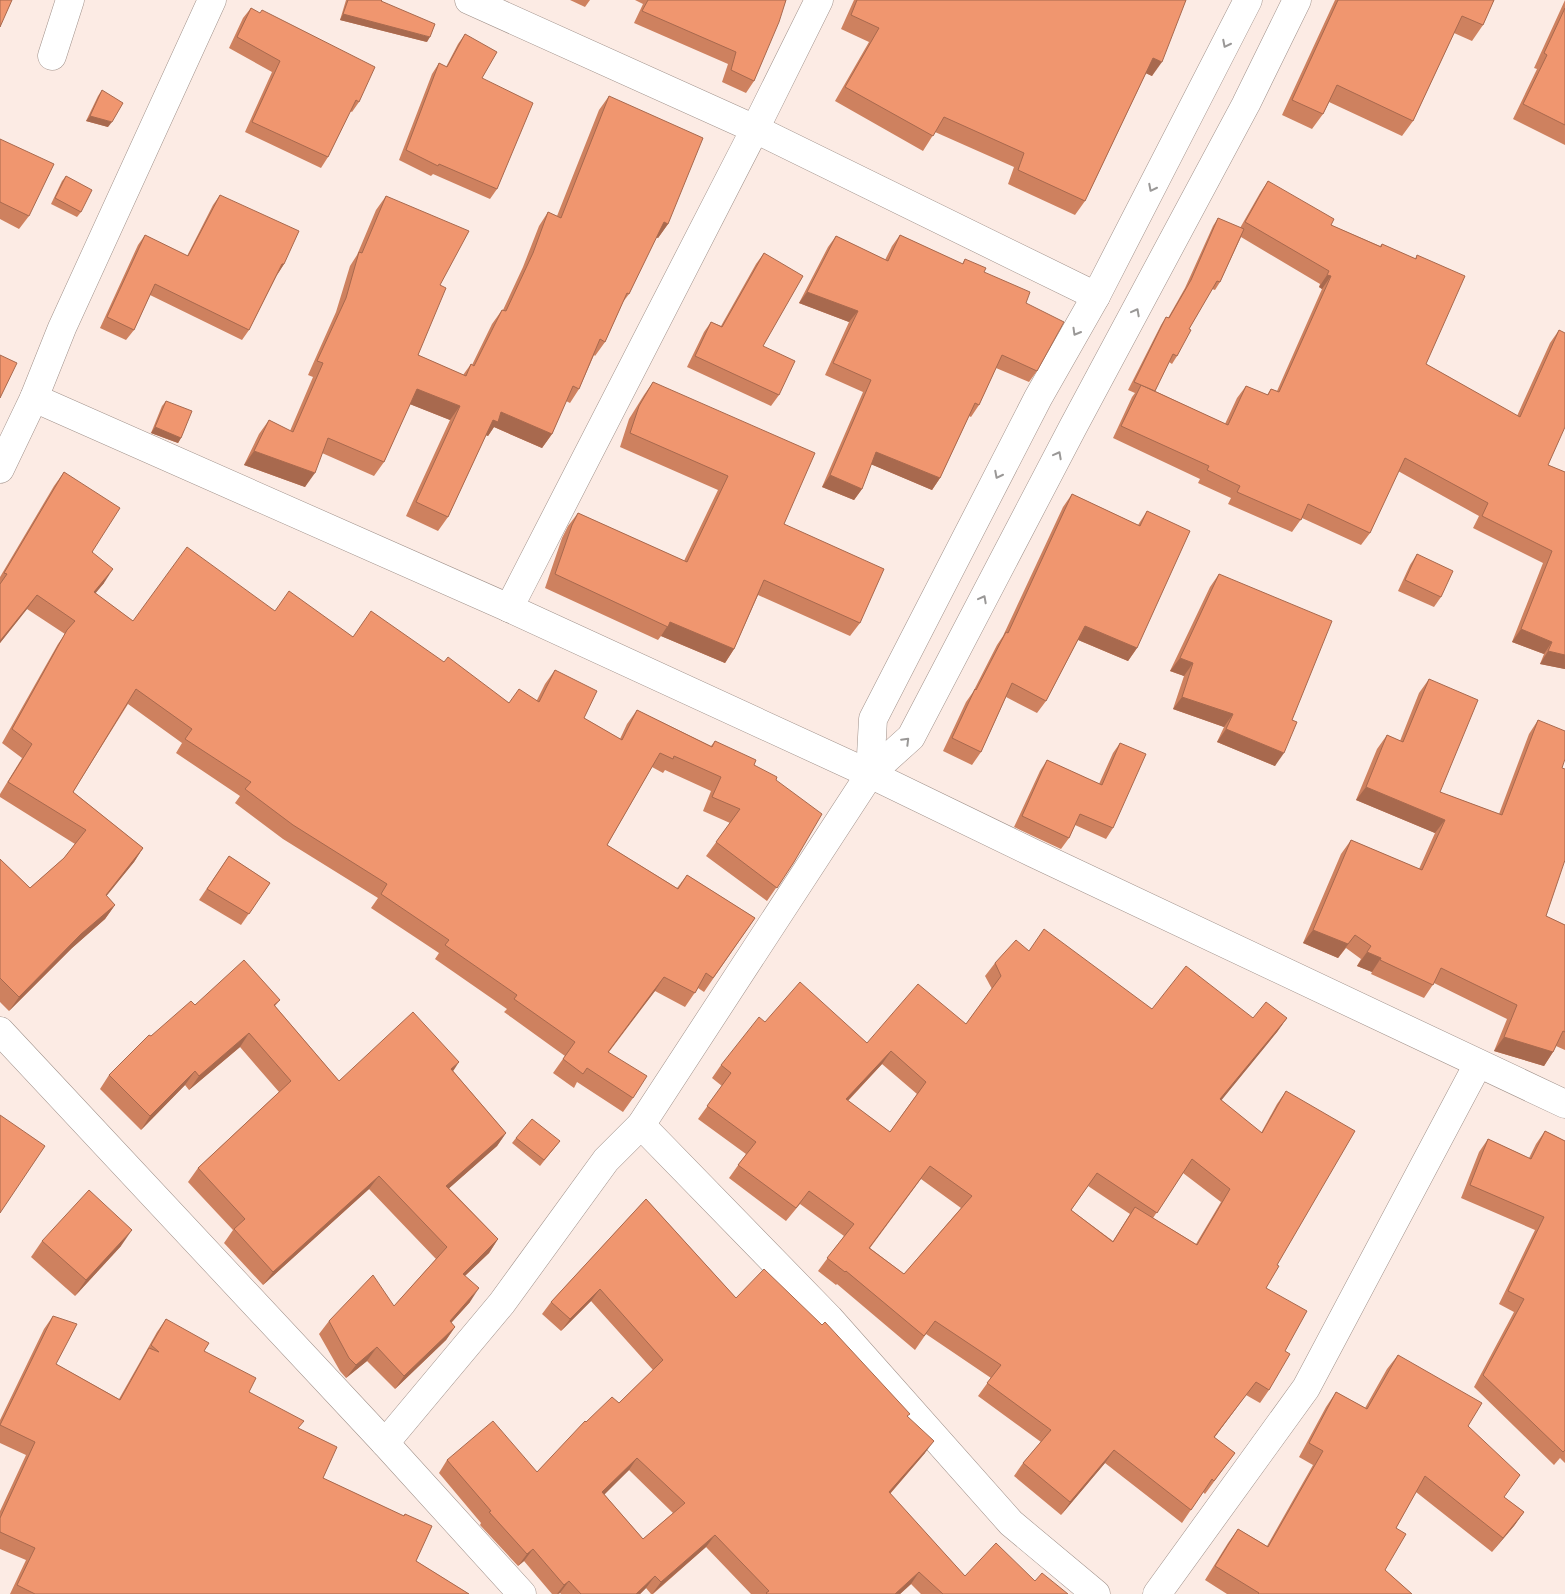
<svg xmlns="http://www.w3.org/2000/svg" width="1565" height="1594" viewBox="0 0 1565 1594" font-family="'Exo 2',sans-serif">
  <rect width="100%" height="100%" fill="#fcebe4"/>
  <g fill="none" stroke-linecap="round" stroke-linejoin="round">
    <defs>
      <g id="minor">
        <polyline points="469,0 755,129 1096,296"/>
        <polyline points="52,56 70,0"/>
        <polyline points="34,398 509,608 870,774 1033,853 1565,1104"/>
        <polyline points="0,469 34,398 62,328 212,0"/>
        <polyline points="509,608 755,129 819,0"/>
        <polyline points="870,774 873,719 1038,398 1096,296 1248,0"/>
        <polyline points="0,1031 385,1443 522,1594"/>
        <polyline points="641,1125 829,1318 1011,1523 1096,1594"/>
        <polyline points="385,1443 502,1303 606,1160 641,1125 870,774 911,737 1073,427 1246,104 1297,0"/>
        <polyline points="1157,1594 1306,1388 1478,1064"/>
      </g>
    </defs>
    <use href="#minor" stroke="#a0918a" stroke-width="29"/>
    <use href="#minor" stroke="#fff" stroke-width="28"/>
  </g>
  <g fill="#ce815f" fill-rule="evenodd">
    <polygon points="346,0 382,0 381,1 427,42 340,20"/>
    <polygon points="570,0 590,0 585,7"/>
    <polygon points="635,0 786,0 754,81 746,93 722,82 728,64 634,23 643,4"/>
    <polygon points="854,0 1186,0 1152,76 1146,73 1085,201 1075,215 1008,184 1014,167 935,132 923,151 835,101 869,42 841,29"/>
    <polygon points="1335,0 1494,0 1483,25 1472,41 1454,33 1413,121 1402,136 1329,102 1323,114 1312,129 1282,115"/>
    <polygon points="1565,0 1565,145 1513,119 1537,69 1534,68"/>
    <polygon points="251,8 359,102 352,112 350,111 328,157 321,168 245,132 272,72 229,48 243,18"/>
    <polygon points="465,34 482,78 497,189 490,199 433,174 431,176 399,160 432,74 439,63 446,67 458,44"/>
    <polygon points="102,90 108,127 86,121 98,96"/>
    <polygon points="609,96 668,224 658,238 656,237 629,294 623,302 605,342 595,356 594,355 579,389 570,403 566,401 552,434 542,448 494,427 488,436 486,435 448,517 438,531 406,516 450,420 410,404 384,462 374,476 322,453 305,487 244,465 259,434 269,420 290,431 313,377 308,375 336,312 350,266 357,255 376,210 386,196 440,285 418,355 463,375 471,364 472,365 492,324 502,310 503,310 523,267 539,226 548,212 557,216 599,110"/>
    <polygon points="0,139 29,216 19,229 0,219"/>
    <polygon points="66,176 81,212 77,217 51,204 62,181"/>
    <path d="M1268 181 1331 225 1380 246 1382 244 1415 259 1417 255 1426 364 1517 416 1550 343 1559 330 1548 465 1565 472V669L1540 664 1544 654 1512 642 1543 563 1473 528 1479 516 1398 471 1370 533 1361 545 1302 518 1292 532 1228 504 1231 498 1198 483 1200 479 1113 438 1132 397 1135 393 1128 390 1161 325 1166 317 1168 318 1185 288 1213 226 1218 218 1240 228 1260 193ZM1241 237 1320 284 1319 287 1322 289 1277 391 1271 389 1267 395 1246 386 1237 398 1225 424 1155 391 1169 362 1172 364 1177 356 1189 329 1212 289 1215 290 1220 282Z"/>
    <polygon points="220,195 284,264 277,275 249,330 242,340 150,295 134,330 126,340 100,328 138,245 145,235 187,256 213,205"/>
    <polygon points="900,235 962,264 965,259 1026,303 1037,371 1029,382 996,368 979,405 971,417 969,416 940,478 932,490 871,464 862,489 854,500 822,487 863,392 825,375 849,322 799,303 828,247 836,236 885,260 892,246"/>
    <polygon points="764,253 763,346 779,395 771,406 687,367 704,332 711,322 721,326 756,264"/>
    <polygon points="653,382 784,524 860,623 850,636 758,595 734,649 725,663 661,636 658,640 545,588 562,538 568,526 578,513 684,561 718,490 620,447 629,419 644,395"/>
    <polygon points="166,401 181,438 178,443 151,433 162,406"/>
    <polygon points="64,472 104,583 95,593 133,621 275,611 353,637 444,662 509,703 537,700 545,684 555,670 584,718 620,739 627,724 637,710 711,746 715,741 754,765 776,780 794,862 767,901 706,856 730,823 703,811 711,791 665,770 663,773 652,767 607,845 677,888 687,875 755,918 704,992 698,988 685,1007 655,991 609,1052 633,1098 623,1112 577,1082 574,1088 553,1073 565,1056 504,1012 507,1009 435,959 439,953 371,908 378,898 283,839 235,803 240,796 176,753 182,743 128,704 73,792 143,848 134,862 106,896 115,905 105,919 72,948 9,1011 0,1002 0,859 30,888 64,858 75,844 0,797 0,794 22,758 2,743 58,644 65,634 27,609 0,643 0,577 54,486"/>
    <polygon points="1072,494 1138,525 1147,511 1137,648 1128,661 1078,640 1046,701 1037,713 1006,697 981,752 972,765 943,751 966,702 973,692 997,645 1003,636 1063,507"/>
    <polygon points="1417,554 1441,597 1434,607 1398,591 1410,565"/>
    <polygon points="1219,574 1292,720 1275,766 1217,742 1224,727 1173,709 1184,676 1170,671 1210,587"/>
    <polygon points="1429,679 1440,792 1499,814 1529,734 1538,720 1562,768 1546,916 1565,925 1565,1050 1556,1046 1553,1052 1544,1066 1494,1051 1507,1019 1434,983 1424,998 1371,974 1372,972 1357,966 1361,959 1346,948 1338,958 1303,943 1341,854 1351,840 1419,869 1435,833 1356,800 1377,749 1387,735 1400,741 1419,693"/>
    <polygon points="1120,743 1113,828 1106,839 1075,825 1069,838 1061,849 1014,827 1040,771 1047,760 1099,784 1113,753"/>
    <polygon points="229,856 270,883 241,925 199,900"/>
    <path d="M1029 951 1152 1009 1253 1018H1287L1277 1032 1221 1100 1261 1133 1277 1104 1286 1091 1277 1265 1266 1288 1285 1351 1269 1390 1260 1403 1246 1395 1214 1438 1235 1453 1205 1494 1203 1492 1182 1523 1105 1463 1061 1515 1014 1476 1023 1463 1041 1442 978 1396 991 1378 926 1334 915 1350 837 1284 836 1285 818 1271 844 1236 800 1204 786 1221 729 1178 746 1154 698 1119 722 1086 712 1078 721 1065 765 1022 867 1043 966 1024 992 989 985 976 995 963ZM882 1064 917 1094 890 1132 848 1101ZM1183 1173 1221 1202 1196 1244 1153 1218ZM921 1179 961 1208 904 1274 870 1248ZM1088 1186 1130 1214 1113 1241 1071 1210Z"/>
    <polygon points="280,1000 275,1006 339,1081 453,1071 506,1133 497,1146 449,1188 498,1239 489,1253 465,1276 470,1302 451,1323 455,1327 446,1340 395,1389 367,1361 346,1378 340,1371 319,1334 329,1321 394,1306 436,1259 369,1189 263,1285 224,1243 233,1230 188,1182 198,1168 279,1092 240,1047 189,1090 185,1085 141,1130 100,1089 109,1075 151,1036 195,1005"/>
    <polygon points="1545,1131 1565,1141 1565,1463 1560,1458 1554,1465 1474,1387 1514,1312 1499,1304 1535,1230 1461,1198 1479,1152 1488,1139 1529,1158 1536,1144"/>
    <polygon points="516,1138 560,1141 540,1166 512,1143"/>
    <path d="M646 1199 736 1298 908 1417 925 1453 890 1494 965 1576 1035 1581 1068 1594H921L911 1584 900 1594H751L706 1547 653 1594H651L646 1588 640 1594H561L560 1593 559 1594H552L524 1561 518 1566 480 1525 481 1523 439 1473 447 1460 537 1472 586 1422 619 1403 653 1370 591 1301 561 1331 542 1314 551 1302ZM629 1470 673 1513 643 1539 604 1494Z"/>
    <polygon points="42,1241 121,1246 75,1296 31,1257"/>
    <polygon points="53,1316 56,1364 119,1399 157,1332 166,1319 204,1351 249,1392 298,1428 323,1478 403,1516 405,1514 416,1561 469,1594 10,1594 26,1560 0,1549 0,1511 26,1455 0,1443 0,1420 44,1329"/>
    <polygon points="1398,1355 1468,1426 1504,1497 1524,1512 1514,1526 1492,1552 1416,1492 1396,1528 1385,1570 1412,1594 1227,1594 1205,1580 1228,1543 1238,1529 1267,1546 1313,1465 1299,1457 1326,1407 1336,1392 1365,1408 1387,1369"/>
  </g>
  <g fill="#a8694e">
    <polygon points="343,14 430,37 427,42 340,20"/>
    <polygon points="1153,58 1162,62 1152,76 1143,72"/>
    <polygon points="90,116 112,122 108,127 86,121"/>
    <polygon points="664,222 668,224 658,238 654,236"/>
    <polygon points="282,264 284,264 277,275"/>
    <polygon points="1327,275 1331,276 1322,289 1319,287"/>
    <polygon points="807,292 858,311 849,322 799,303"/>
    <polygon points="417,389 460,406 450,420 407,403"/>
    <polygon points="501,412 552,434 542,448 494,427 488,436 483,434 493,420"/>
    <polygon points="155,427 181,438 178,443 151,433"/>
    <polygon points="254,451 315,473 305,487 244,465"/>
    <polygon points="876,452 940,478 932,490 868,463"/>
    <polygon points="830,475 862,489 854,500 822,487"/>
    <polygon points="113,569 104,583 85,606 94,592"/>
    <polygon points="37,595 27,609 0,643 0,641"/>
    <polygon points="670,622 734,649 725,663 661,636"/>
    <polygon points="1085,626 1137,648 1128,661 1076,639"/>
    <polygon points="1521,629 1552,642 1544,654 1512,642"/>
    <polygon points="1548,651 1565,655 1565,669 1540,664"/>
    <polygon points="1180,658 1193,663 1184,676 1170,671"/>
    <polygon points="1182,697 1233,714 1224,727 1173,709"/>
    <polygon points="1226,729 1284,753 1275,766 1217,742"/>
    <polygon points="1366,787 1445,820 1435,833 1356,800"/>
    <polygon points="143,848 134,862 96,909 106,895"/>
    <polygon points="115,905 105,919 72,948 9,1011 19,997 81,934"/>
    <polygon points="1313,930 1355,935 1338,958 1303,943"/>
    <polygon points="1367,952 1381,958 1372,972 1357,966"/>
    <polygon points="664,977 655,991 598,1065 608,1052"/>
    <polygon points="1287,1018 1277,1032 1211,1113 1220,1099"/>
    <polygon points="249,1033 240,1047 189,1090 199,1076"/>
    <polygon points="1504,1037 1553,1052 1544,1066 1494,1051"/>
    <polygon points="891,1051 882,1064 837,1112 846,1099"/>
    <polygon points="459,1062 450,1076 451,1069"/>
    <polygon points="195,1071 185,1085 141,1130 150,1116"/>
    <polygon points="506,1133 497,1146 437,1199 446,1186"/>
    <polygon points="379,1176 369,1189 263,1285 273,1272"/>
    <polygon points="132,1230 121,1246 75,1296 86,1280"/>
    <polygon points="498,1239 489,1253 453,1287 463,1274"/>
    <polygon points="479,1288 470,1302 440,1335 450,1321"/>
    <polygon points="600,1289 591,1301 561,1331 570,1319"/>
    <polygon points="455,1327 446,1340 395,1389 404,1376"/>
    <polygon points="377,1347 367,1361 346,1378 356,1365"/>
    <polygon points="1256,1382 1246,1395 1205,1450 1214,1437"/>
    <polygon points="934,1441 925,1453 880,1505 889,1492"/>
    <polygon points="1114,1450 1105,1463 1061,1515 1070,1502"/>
    <polygon points="637,1458 629,1470 594,1505 602,1492"/>
    <polygon points="1524,1512 1514,1526 1492,1552 1503,1538"/>
    <polygon points="715,1535 706,1547 652,1594 661,1582"/>
    <polygon points="533,1549 524,1561 518,1566 527,1554"/>
    <polygon points="919,1572 911,1584 900,1594 895,1594"/>
    <polygon points="655,1576 646,1588 640,1594 636,1594"/>
    <polygon points="569,1581 560,1593 557,1594 564,1585"/>
  </g>
  <g fill="#f0966f" stroke="#a8694e" fill-rule="evenodd">
    <polygon points="0,0 12,0 0,27"/>
    <polygon points="348,0 382,0 381,1 435,24 430,37 343,14"/>
    <polygon points="648,0 786,0 779,22 754,81 731,70 736,52 642,11"/>
    <polygon points="857,0 1186,0 1162,62 1153,58 1085,201 1018,170 1024,153 944,117 933,136 845,87 879,28 851,15"/>
    <polygon points="1338,0 1494,0 1483,25 1462,16 1413,121 1337,85 1323,114 1292,100"/>
    <polygon points="251,8 260,13 262,10 375,67 359,102 356,100 328,157 252,122 280,61 237,37"/>
    <polygon points="1565,8 1565,125 1523,104 1547,55 1544,53"/>
    <polygon points="465,34 497,52 482,78 533,103 497,189 439,164 438,166 406,150 439,63 447,67"/>
    <polygon points="102,90 123,103 112,122 90,116"/>
    <polygon points="609,96 703,138 668,224 664,222 629,294 627,293 605,342 600,339 579,389 573,386 552,434 501,412 498,422 493,420 448,517 416,502 460,406 417,389 384,462 328,438 315,473 254,451 269,420 293,432 323,363 317,361 346,298 359,252 362,253 386,196 469,231 440,285 446,288 418,355 466,376 471,364 474,366 502,310 506,311 533,253 548,212 561,218"/>
    <polygon points="0,139 54,164 29,216 0,202"/>
    <polygon points="66,176 92,190 81,212 55,198"/>
    <polygon points="1268,181 1334,219 1331,225 1381,247 1382,244 1416,259 1417,255 1465,276 1426,364 1520,417 1559,330 1565,333 1565,427 1548,465 1565,472 1565,655 1548,651 1552,642 1521,629 1552,551 1482,516 1488,503 1405,458 1370,533 1308,504 1301,520 1237,492 1240,486 1207,470 1209,466 1121,426 1141,385 1228,425 1246,386 1268,395 1271,389 1279,392 1331,276 1327,275 1329,271 1245,222"/>
    <polygon points="220,195 299,231 284,264 282,264 249,330 155,284 134,330 107,317 145,235 188,256"/>
    <polygon points="1218,218 1244,229 1220,282 1217,281 1189,329 1191,330 1177,356 1173,354 1155,391 1134,382 1166,317 1169,318 1191,280"/>
    <polygon points="900,235 963,264 965,259 986,268 984,272 1030,292 1026,303 1064,322 1037,371 1002,355 979,405 975,403 940,478 876,452 862,489 830,475 871,380 833,363 858,311 807,292 836,236 888,261"/>
    <polygon points="764,253 803,276 763,346 795,361 779,395 695,356 711,322 722,327"/>
    <polygon points="0,355 17,363 0,398"/>
    <polygon points="653,382 815,453 784,524 884,569 860,623 764,580 734,649 670,622 668,627 555,574 572,525 578,513 687,562 728,476 630,433 639,406"/>
    <polygon points="166,401 192,411 181,438 155,427"/>
    <polygon points="64,472 120,508 92,552 113,569 94,592 133,621 187,547 275,611 289,591 353,637 371,611 444,662 448,657 509,703 519,689 539,702 555,670 597,691 584,718 622,740 637,710 712,747 715,741 756,760 754,765 777,777 776,780 822,814 794,862 777,888 716,842 740,809 712,797 721,777 674,756 673,759 660,753 607,845 678,889 687,875 755,918 713,978 706,973 695,993 664,977 608,1052 647,1076 633,1098 587,1068 583,1074 563,1059 575,1042 514,999 517,995 445,945 449,940 381,894 387,884 293,825 245,789 251,782 185,739 192,729 136,689 73,792 143,848 106,895 115,905 81,934 19,997 0,978 0,859 30,888 64,858 86,830 8,782 32,744 12,729 67,630 75,621 37,595 0,641 0,584 7,574 4,573"/>
    <polygon points="1072,494 1140,526 1147,511 1190,531 1137,648 1085,626 1046,701 1012,683 981,752 952,738 975,689 976,690 1006,632 1008,633"/>
    <polygon points="1417,554 1453,571 1441,597 1405,580"/>
    <polygon points="1219,574 1332,621 1292,720 1297,722 1284,753 1226,729 1233,714 1182,697 1193,663 1180,658"/>
    <polygon points="1429,679 1478,700 1440,792 1502,815 1538,720 1565,731 1565,759 1562,768 1565,769 1565,860 1546,916 1565,925 1565,1032 1563,1031 1553,1052 1504,1037 1517,1005 1441,968 1433,985 1380,960 1381,958 1367,952 1371,946 1355,935 1348,944 1313,930 1351,840 1422,870 1445,820 1366,787 1387,735 1403,742"/>
    <polygon points="1120,743 1146,754 1113,828 1080,814 1069,838 1022,816 1047,760 1102,785"/>
    <polygon points="229,856 270,883 249,914 207,889"/>
    <path d="M1044 929 1152 1009 1186 966 1253 1018 1266 1002 1287 1018 1220 1099 1262 1133 1286 1091 1355 1131 1277 1265 1279 1266 1266 1288 1307 1311 1285 1351 1290 1354 1269 1390 1256 1382 1214 1437 1235 1453 1214 1481 1212 1479 1191 1510 1114 1450 1070 1502 1023 1463 1051 1430 987 1383 1001 1365 935 1321 924 1336 846 1271 845 1272 827 1258 854 1224 809 1191 796 1208 738 1165 756 1142 707 1106 731 1073 721 1065 759 1017 765 1022 800 982 867 1043 918 984 966 1024 1001 976 995 963 1016 940 1029 951ZM891 1051 926 1082 890 1132 846 1099ZM1192 1159 1230 1189 1197 1245 1135 1207 1113 1242 1071 1210 1097 1173 1157 1213ZM930 1166 972 1196 904 1274 869 1248Z"/>
    <polygon points="244,960 280,1000 274,1005 339,1081 413,1012 459,1062 451,1069 506,1133 446,1186 498,1239 463,1274 479,1288 450,1321 455,1327 404,1376 377,1347 356,1365 349,1358 329,1321 373,1275 394,1306 447,1247 379,1176 273,1272 234,1229 245,1219 198,1168 291,1081 249,1033 199,1076 195,1071 150,1116 109,1075 149,1035 151,1036 191,1001 195,1005"/>
    <polygon points="0,1115 45,1146 0,1213"/>
    <polygon points="532,1119 560,1141 544,1160 516,1138"/>
    <polygon points="1545,1131 1565,1141 1565,1450 1563,1452 1483,1375 1524,1299 1508,1291 1544,1217 1470,1185 1488,1139 1531,1159"/>
    <polygon points="89,1190 132,1230 86,1280 42,1241"/>
    <path d="M646 1199 736 1298 764 1269 822 1325 825 1322 910 1414 907 1416 934 1441 889 1492 965 1576 996 1543 1035 1581 1042 1573 1068 1594H943L919 1572 895 1594H767L766 1593 769 1591 715 1535 661 1582 655 1576 636 1594H581L569 1581 564 1585 533 1549 527 1554 489 1512 491 1511 447 1460 493 1421 537 1472 585 1421 586 1422 612 1397 619 1403 663 1360 600 1289 570 1319 551 1302ZM637 1458 685 1503 643 1539 602 1492Z"/>
    <polygon points="53,1316 77,1324 56,1364 120,1400 149,1348 159,1352 151,1345 166,1319 209,1343 204,1351 256,1378 249,1392 304,1421 298,1428 337,1447 323,1478 404,1516 405,1514 432,1526 416,1561 469,1594 35,1594 17,1585 35,1548 0,1532 0,1518 35,1442 0,1425"/>
    <polygon points="1398,1355 1482,1403 1468,1426 1520,1475 1504,1497 1524,1512 1503,1538 1425,1476 1396,1528 1406,1534 1385,1570 1412,1594 1258,1594 1259,1593 1215,1566 1238,1529 1268,1547 1323,1451 1309,1443 1336,1392 1367,1409"/>
  </g>
  <defs><path id="oneway-chevron" d="M-2-3.5L2.5 0L-2 3.5" fill="none" stroke-width="1.6" stroke-linecap="round" stroke-linejoin="round" transform="scale(1.25)"/></defs>
  <g stroke="#9a9897">
    <use href="#oneway-chevron" transform="translate(1226 44) rotate(117)"/>
    <use href="#oneway-chevron" transform="translate(1152 188) rotate(117)"/>
    <use href="#oneway-chevron" transform="translate(1136 312) rotate(-62)"/>
    <use href="#oneway-chevron" transform="translate(1076 332) rotate(120)"/>
    <use href="#oneway-chevron" transform="translate(1058 455) rotate(-62)"/>
    <use href="#oneway-chevron" transform="translate(998 475) rotate(117)"/>
    <use href="#oneway-chevron" transform="translate(983 599) rotate(-62)"/>
    <use href="#oneway-chevron" transform="translate(906 741) rotate(-45)"/>
  </g>
</svg>
